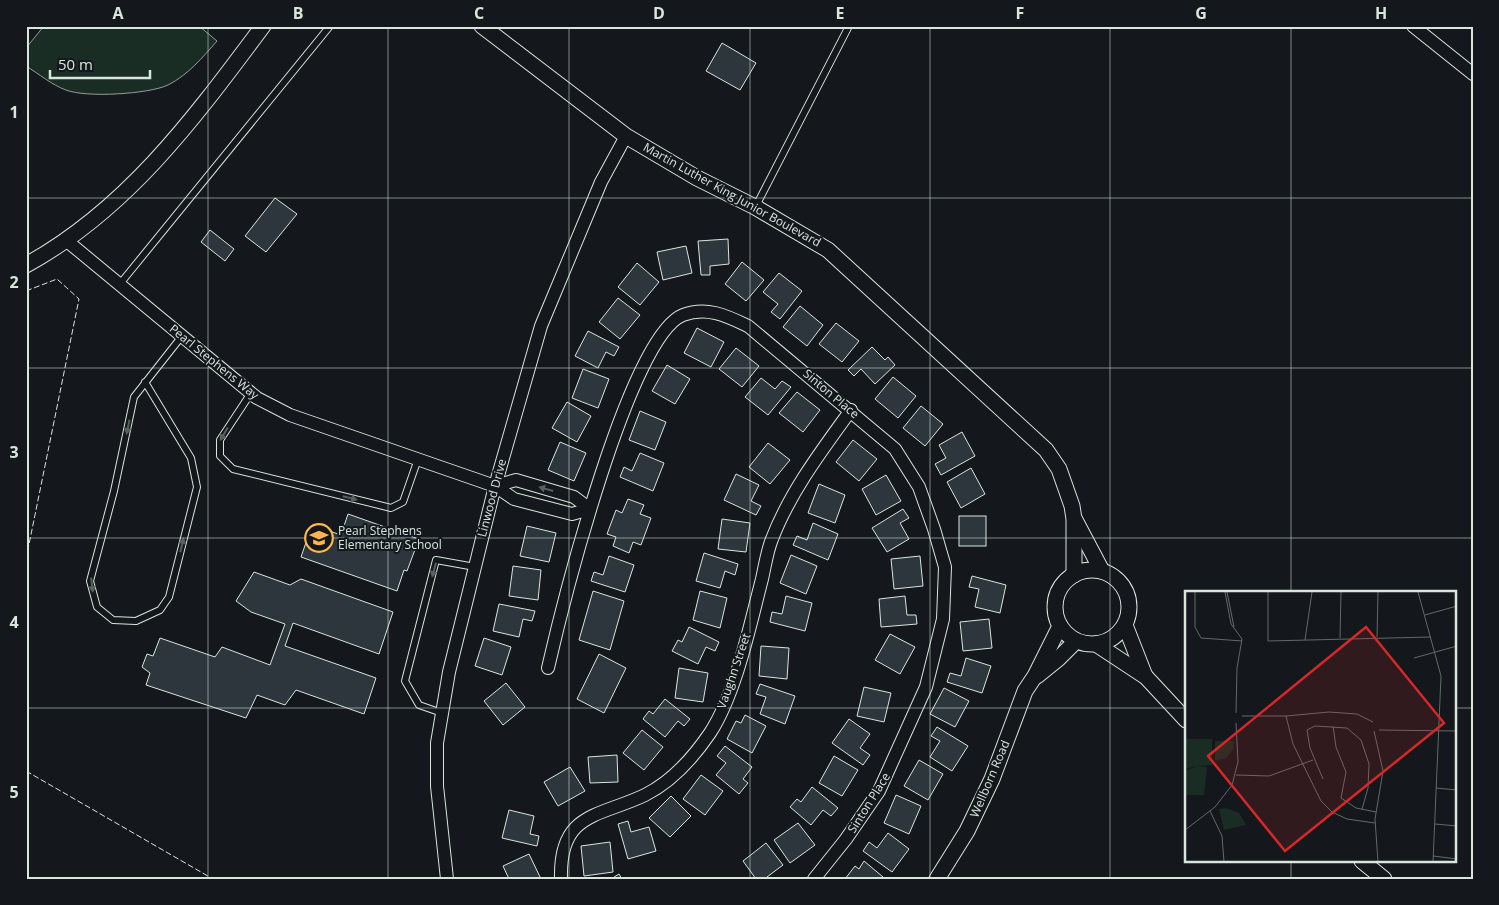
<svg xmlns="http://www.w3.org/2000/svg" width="1499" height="905" viewBox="0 0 1499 905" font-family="'Open Sans',sans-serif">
  <rect width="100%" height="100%" fill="#14181c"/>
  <path fill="#1a2d24" stroke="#939e99" d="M44 26H199L217 41C203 57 188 75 168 85 149 94 86 98 66 90 52 85 39 74 26 66V48Z"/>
  <g fill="#2c363c" stroke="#d8e6dc">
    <polygon points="722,43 756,63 740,90 706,71"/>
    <polygon points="275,198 297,214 266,252 245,236"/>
    <polygon points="210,230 234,249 225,261 201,242"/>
    <polygon points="728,239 729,264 710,266 710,275 701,275 698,241"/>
    <polygon points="686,246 692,273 663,280 657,252"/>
    <polygon points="742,262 764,280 746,301 725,284"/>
    <polygon points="637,263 659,282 640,305 618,287"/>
    <polygon points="779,273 802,291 780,319 771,312 778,304 763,292"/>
    <polygon points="618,298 640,315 620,339 599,322"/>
    <polygon points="800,306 823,325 807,346 783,327"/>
    <polygon points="836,323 859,341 842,362 819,344"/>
    <polygon points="697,328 724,342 711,367 684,353"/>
    <polygon points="588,331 619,347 614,356 606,352 598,368 575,356"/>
    <polygon points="872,347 885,360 888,357 895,365 875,384 861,369 854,376 848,370"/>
    <polygon points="736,348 759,366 742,387 719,369"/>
    <polygon points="667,365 690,379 675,404 652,391"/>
    <polygon points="583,369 609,379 598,408 572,398"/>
    <polygon points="893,377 916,396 898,418 875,399"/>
    <polygon points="761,378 775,389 782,381 791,387 768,415 745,397"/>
    <polygon points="797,392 820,410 803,432 779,413"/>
    <polygon points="567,402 591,416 577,442 552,428"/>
    <polygon points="921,406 943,424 925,446 903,428"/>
    <polygon points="640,411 666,422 655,450 629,440"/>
    <polygon points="962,432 975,456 941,475 935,464 946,458 939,445"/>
    <polygon points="853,440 877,459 859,481 836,462"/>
    <polygon points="560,442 586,453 574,481 548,470"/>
    <polygon points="768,443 790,460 770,484 749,467"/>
    <polygon points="640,453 664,463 653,491 620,477 624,467 632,471"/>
    <polygon points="971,468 985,494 961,508 947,482"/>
    <polygon points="736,474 759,485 751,501 761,506 756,515 724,500"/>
    <polygon points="886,475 901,501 876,515 862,489"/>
    <polygon points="819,484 845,495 835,523 808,513"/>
    <polygon points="628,499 644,505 640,514 651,518 641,545 633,542 629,553 613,546 616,537 607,534 616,510 622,513"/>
    <polygon points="903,509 909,518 900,523 909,539 887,552 872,528"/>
    <polygon points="348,514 419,539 407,571 404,570 397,591 301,557 312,525 341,535"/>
    <rect x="959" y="516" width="27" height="30"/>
    <polygon points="722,519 750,523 746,552 718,549"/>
    <polygon points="813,523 838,534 828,560 793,545 797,536 807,540"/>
    <polygon points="527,526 556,533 549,562 520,556"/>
    <polygon points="704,553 738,564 735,575 725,571 720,588 696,581"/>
    <polygon points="791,555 817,566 806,594 780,583"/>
    <polygon points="609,556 634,565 625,592 591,581 594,572 603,575"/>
    <polygon points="920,556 923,586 894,589 891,559"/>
    <polygon points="513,566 541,570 538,600 509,596"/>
    <polygon points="254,572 290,585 301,579 393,612 379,654 293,623 285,646 376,678 364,714 296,690 285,705 257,695 246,718 146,685 150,673 142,667 147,654 153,656 160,638 215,657 222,647 270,665 285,624 251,612 236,601"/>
    <polygon points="972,576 1006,585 1000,613 975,607 979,589 969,587"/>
    <polygon points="593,591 624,601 610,650 579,640"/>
    <polygon points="700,591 727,598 720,628 693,620"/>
    <polygon points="786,596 812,603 805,631 770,622 772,612 782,614"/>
    <polygon points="905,596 907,615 916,615 917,624 881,627 879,599"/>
    <polygon points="499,604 535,611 532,621 523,619 519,637 493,631"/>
    <polygon points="989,619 992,648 963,651 960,622"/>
    <polygon points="689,627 719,642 715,651 706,647 698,664 672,651 678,640 682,642"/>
    <polygon points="890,634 915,647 900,674 875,660"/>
    <polygon points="484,638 511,647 502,675 475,666"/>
    <polygon points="761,646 789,648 787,679 759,676"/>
    <polygon points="599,654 626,668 604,713 577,699"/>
    <polygon points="966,658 991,666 982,693 947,682 950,673 961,676"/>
    <polygon points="679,668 708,673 703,702 675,698"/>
    <polygon points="506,683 525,707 503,725 484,701"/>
    <polygon points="760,684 795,696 785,724 760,714 766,697 756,694"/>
    <polygon points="864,687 891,693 884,722 857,716"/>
    <polygon points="944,688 969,701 955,727 930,714"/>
    <polygon points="665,699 690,719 684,726 678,721 665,737 643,719 649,711 653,714"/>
    <polygon points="745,715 766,726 752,753 727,739 736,721 741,723"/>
    <polygon points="849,719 870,734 860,748 870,755 863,765 832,743"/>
    <polygon points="937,727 968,746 952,771 930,757 940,741 931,736"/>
    <polygon points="642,730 663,747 644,770 623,753"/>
    <polygon points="725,746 752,767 743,779 748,783 739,794 716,775 726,763 717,756"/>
    <polygon points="617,755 618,782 590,783 588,757"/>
    <polygon points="834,756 858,770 842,796 819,783"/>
    <polygon points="919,760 943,774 928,800 904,786"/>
    <polygon points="570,767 585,791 558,806 544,782"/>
    <polygon points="701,775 723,791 705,815 683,799"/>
    <polygon points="812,787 838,808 831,816 823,810 811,825 790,807 797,799 801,802"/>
    <polygon points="896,795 921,806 909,834 884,823"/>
    <polygon points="671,796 691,816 670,837 649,818"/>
    <polygon points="509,810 534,816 530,834 539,836 537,846 502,838"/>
    <polygon points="628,821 631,832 649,827 656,851 628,859 618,824"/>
    <polygon points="798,823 815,845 790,863 774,840"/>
    <polygon points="888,833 909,849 892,872 863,851 869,842 877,848"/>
    <polygon points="610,842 613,872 584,876 581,846"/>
    <polygon points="766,843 783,865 767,877 769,879 756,879 743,861"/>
    <polygon points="529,854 541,879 509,879 503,866"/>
    <polygon points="864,861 883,877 882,879 845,879 855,866 859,869"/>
    <polygon points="619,874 622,879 611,879"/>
  </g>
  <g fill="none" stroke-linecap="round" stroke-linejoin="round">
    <defs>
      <g id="service">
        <polyline points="756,206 849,26"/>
        <polyline points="119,285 330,26"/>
        <polyline points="145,382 191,458 197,487 169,597 160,610 136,621 113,620 97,607 90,581 114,491 134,397 182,336"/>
        <polyline points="251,393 220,440 220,456 233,469 391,508 403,502 418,459"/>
        <polyline points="442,713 419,705 405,681 436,560 475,567"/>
      </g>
      <g id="minor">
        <polyline points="1413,26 1473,74"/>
        <polyline points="67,241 257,398 290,415 495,486 514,499 572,514 590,509"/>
        <polyline points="495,486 516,480 574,497 590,509"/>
        <path d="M548 668C562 607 629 336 683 315 707 306 727 316 748 326L895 449 919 487 934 529 945 567 943 619 926 687 879 791 846 839 814 879"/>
        <polyline points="447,879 437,786 437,743 449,672 495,486 541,326 601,182 626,136"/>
        <path d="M561 879C559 812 599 817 645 795 673 781 693 758 710 733 736 693 750 625 762 579 765 566 767 551 772 539 790 492 822 450 851 410"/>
      </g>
      <g id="tertiary">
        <polyline points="482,26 626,136 697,178 755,207 828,250 1046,450 1059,469 1072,506 1074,519 1074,575"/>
        <path d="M26 265C128 209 195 117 263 26"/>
        <polyline points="1075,520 1102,571"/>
        <circle cx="1092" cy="607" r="37"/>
        <polyline points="1125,625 1145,676"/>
        <polyline points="1096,644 1146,677 1186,720"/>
        <polyline points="1037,676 1058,659 1076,641"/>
        <polyline points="1362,861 1384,879"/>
        <polyline points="937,879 967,831 992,779 1025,691 1035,676 1060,626"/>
      </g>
    </defs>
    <use href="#service" stroke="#d8e6dc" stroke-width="8"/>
    <use href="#minor" stroke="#d8e6dc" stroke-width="14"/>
    <use href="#tertiary" stroke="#d8e6dc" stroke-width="17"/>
    <use href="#service" stroke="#14181c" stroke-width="6"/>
    <use href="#minor" stroke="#14181c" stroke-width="12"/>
    <use href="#tertiary" stroke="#14181c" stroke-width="15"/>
    <g stroke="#d8e6dc" stroke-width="1" stroke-dasharray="6 2.5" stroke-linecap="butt">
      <polyline points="26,291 57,279 79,299 26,559"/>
      <polyline points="26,771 213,879"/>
    </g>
  </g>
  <defs><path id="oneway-solid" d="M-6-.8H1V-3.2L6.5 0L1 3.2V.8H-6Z" transform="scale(1.25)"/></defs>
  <g fill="#59605f">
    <use href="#oneway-solid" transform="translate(128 427) rotate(102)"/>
    <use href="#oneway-solid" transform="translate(224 434) rotate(121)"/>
    <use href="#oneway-solid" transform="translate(546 489) rotate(-164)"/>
    <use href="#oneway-solid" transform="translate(350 498) rotate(14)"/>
    <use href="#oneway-solid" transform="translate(182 545) rotate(-76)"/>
    <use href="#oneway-solid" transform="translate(434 570) rotate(105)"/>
    <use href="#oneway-solid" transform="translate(92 585) rotate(83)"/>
  </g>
  <path fill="none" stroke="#d8e6dc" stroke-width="1" stroke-opacity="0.55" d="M208 26V879M388 26V879M569 26V879M750 26V879M930 26V879M1110 26V879M1291 26V592M26 198H1473M26 368H1473M26 538H1473M26 708H1186M1455 708H1473M1291 861V879"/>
  <defs>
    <symbol id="school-ring" viewBox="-11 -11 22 22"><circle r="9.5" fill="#14181c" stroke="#ffb74d" stroke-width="1.5"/><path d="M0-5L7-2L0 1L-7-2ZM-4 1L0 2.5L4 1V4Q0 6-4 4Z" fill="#ffb74d"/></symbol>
  </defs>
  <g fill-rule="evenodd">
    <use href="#school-ring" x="303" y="522" width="32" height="32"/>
  </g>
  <g text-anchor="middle" stroke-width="4" stroke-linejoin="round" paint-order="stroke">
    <g font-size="12" fill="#d8e6dc" stroke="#14181c">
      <text transform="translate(732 195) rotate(29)" y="4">Martin Luther King Junior Boulevard</text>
      <text transform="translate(214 362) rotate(39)" y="4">Pearl Stephens Way</text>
      <text transform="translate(831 394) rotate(40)" y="4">Sinton Place</text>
      <text transform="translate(492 498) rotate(-75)" y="4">Linwood Drive</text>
      <text transform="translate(734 671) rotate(-71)" y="4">Vaughn Street</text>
      <text transform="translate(990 779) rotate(-67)" y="4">Wellborn Road</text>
      <text transform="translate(869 803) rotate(-58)" y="4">Sinton Place</text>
    </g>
    <g font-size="12" fill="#d8e6dc" stroke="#14181c" text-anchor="start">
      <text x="338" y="535">Pearl Stephens<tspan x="338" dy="14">Elementary School</tspan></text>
    </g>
  </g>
  <g transform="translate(1185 591)">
    <rect width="271" height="271" fill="#14181c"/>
    <path d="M0 148H27V174L13 175 22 176 19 204H0V180L12 175 0 178ZM30 150H49L48 159 41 167 30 170ZM41 217 54 222 61 234 39 239 34 218Z" fill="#1a2d24"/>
    <path fill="none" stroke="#626a69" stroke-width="1" d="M10 1V36L16 47 57 50M40 1 46 33 57 48 52 77 51 122M42 1 49 36M83 1V50L246 46M233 1 256 85 248 271M240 24 272 15M192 46 193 1M155 47 156 1M120 49 127 1M229 67 272 55M57 125H101L144 121 172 123 188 131M101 125 108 153 136 210 147 221 162 228 190 232M148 135 151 156 161 181 156 207 171 217 191 221M194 139 272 140M189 140 198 180 190 228 193 271M51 184 84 185 128 169M138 188 125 157 122 139 130 135 162 137 176 149 184 173 183 197 177 218M251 197 272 199M25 220 37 245 39 271M250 233 272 235M0 239 30 216 47 194 53 171 51 132M248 265 272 268M48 271H73"/>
    <path fill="#d62828" fill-opacity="0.15" stroke="#d62828" stroke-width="2.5" d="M181 36 259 132 100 260 23 165Z"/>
    <rect width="271" height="271" fill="none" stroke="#d8e6dc" stroke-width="2.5"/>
  </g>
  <rect width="1499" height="905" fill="none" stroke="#14181c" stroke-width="55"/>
  <path d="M50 70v8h100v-8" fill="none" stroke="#d8e6dc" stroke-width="2.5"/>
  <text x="58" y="70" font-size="15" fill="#d8e6dc" stroke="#14181c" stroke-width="4" paint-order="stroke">50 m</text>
  <rect x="28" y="28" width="1444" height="850" fill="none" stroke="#d8e6dc" stroke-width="2"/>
  <g font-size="16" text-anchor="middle" font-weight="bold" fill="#d8e6dc">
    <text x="118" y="19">A</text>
    <text x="298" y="19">B</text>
    <text x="479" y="19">C</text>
    <text x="659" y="19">D</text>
    <text x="840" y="19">E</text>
    <text x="1020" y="19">F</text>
    <text x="1201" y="19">G</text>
    <text x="1381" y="19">H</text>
    <text x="14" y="118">1</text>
    <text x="14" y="288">2</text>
    <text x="14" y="458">3</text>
    <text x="14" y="628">4</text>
    <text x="14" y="798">5</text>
  </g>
</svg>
